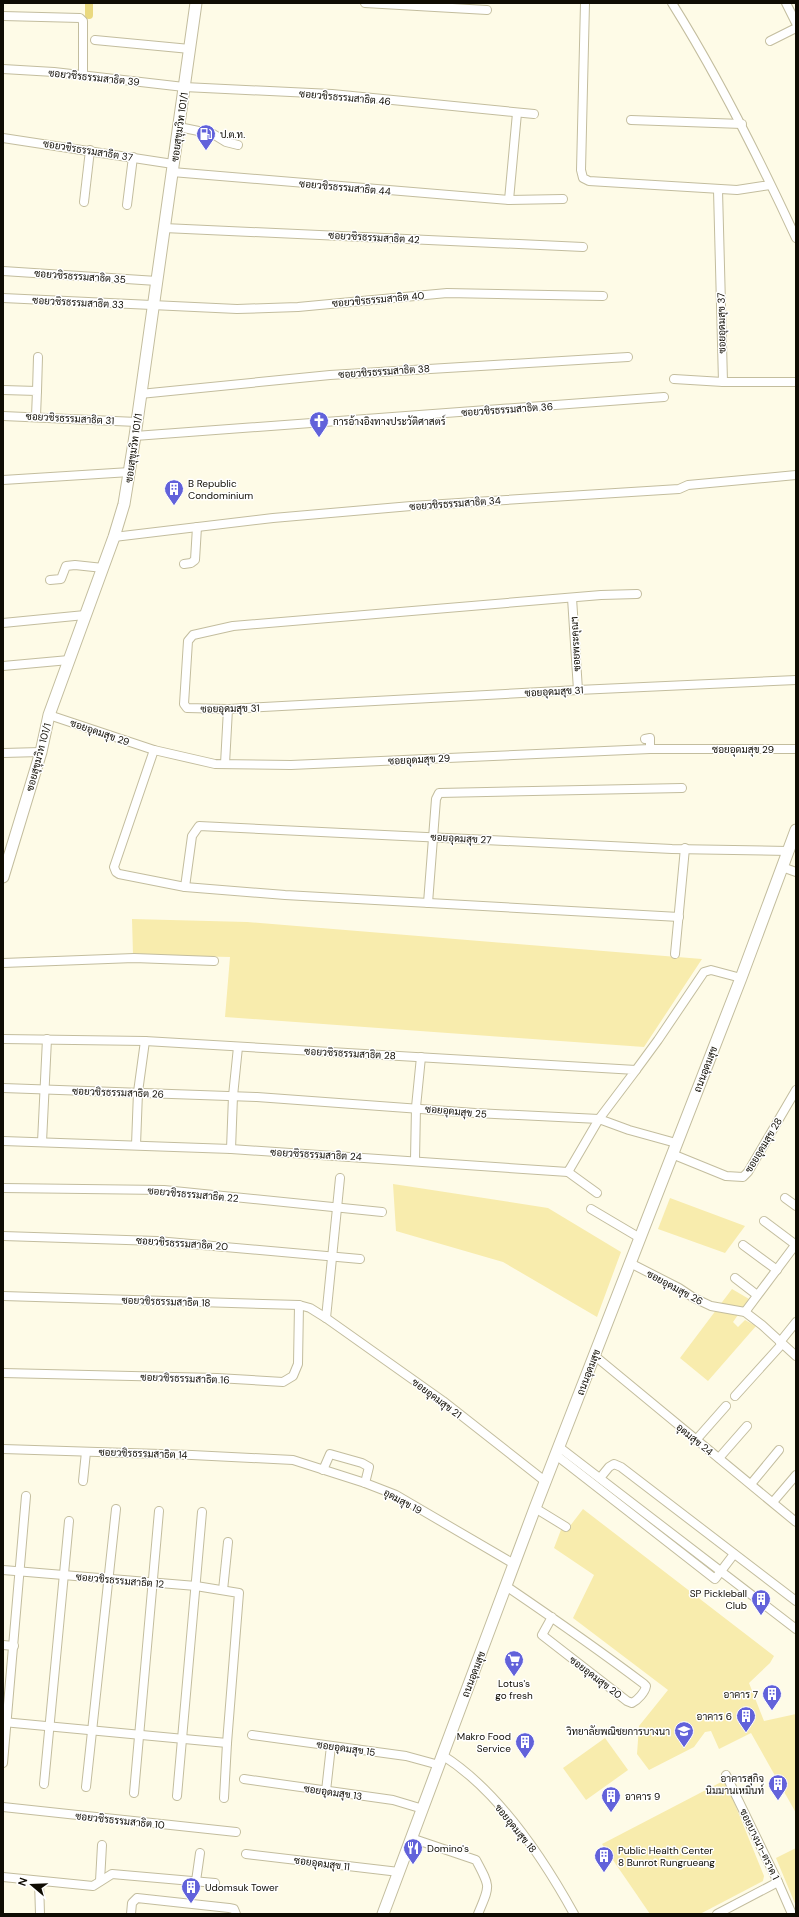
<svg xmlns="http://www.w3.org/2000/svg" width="799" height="1917" viewBox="0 0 799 1917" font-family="'DM Sans',Sarabun,sans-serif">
  <rect width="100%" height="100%" fill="#fefbe7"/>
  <g fill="#f8ecad">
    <polygon points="132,919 247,922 702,959 644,1047 225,1017 230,957 133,955"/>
    <polygon points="393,1184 548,1208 621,1252 597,1317 503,1262 396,1231"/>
    <polygon points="670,1198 745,1226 725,1253 658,1229"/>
    <polygon points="732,1289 749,1299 733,1322 738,1327 745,1320 756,1326 708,1381 680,1358"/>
    <polygon points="583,1509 774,1656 770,1663 749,1683 764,1721 796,1714 796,1813 751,1733 719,1749 711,1731 705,1732 694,1747 649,1770 637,1754 639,1726 668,1690 573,1618 594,1575 554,1548 564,1522 570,1526"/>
    <polygon points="605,1738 628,1770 586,1800 563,1768"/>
    <polygon points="725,1780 764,1876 763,1881 700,1914 650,1914 602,1844"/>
    <polygon points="796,1848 796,1906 776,1858"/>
  </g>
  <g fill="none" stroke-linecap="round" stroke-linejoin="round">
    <polyline stroke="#ead97f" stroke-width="8" points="89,15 89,3"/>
    <defs>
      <g id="street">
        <polyline points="365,3 487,10"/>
        <polyline points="585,3 581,170 583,178 589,181 737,190 770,185"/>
        <path d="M672 3C719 78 759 158 796 238"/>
        <polyline points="786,3 796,23"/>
        <polyline points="3,16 80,18 83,21 83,76"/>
        <polyline points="95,40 190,49"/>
        <polyline points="770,41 796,28"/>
        <polyline points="3,69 54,72 184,87 332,94 534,114"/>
        <polyline points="631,120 742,124"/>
        <polyline points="179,127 213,134 226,142 238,145"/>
        <polyline points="3,138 173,164"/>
        <polyline points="172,172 509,200 563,199"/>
        <polyline points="718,190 723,382 796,382"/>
        <polyline points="509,200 517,113"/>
        <polyline points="84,202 90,150"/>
        <polyline points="127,205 133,157"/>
        <polyline points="164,228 583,247"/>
        <polyline points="3,271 157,281"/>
        <polyline points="3,298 237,309 298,307 447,293 603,296"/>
        <polyline points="674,379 723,382"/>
        <polyline points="3,390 37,391 36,416"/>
        <polyline points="37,391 38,357"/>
        <polyline points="140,394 330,375 628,357"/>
        <polyline points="3,416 137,422"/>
        <polyline points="135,436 664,397"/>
        <polyline points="3,480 130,472"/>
        <polyline points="114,537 273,518 411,506 679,489 688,485 796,475"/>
        <polyline points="184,564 191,563 195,560 197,527"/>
        <polyline points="50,580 61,579 66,566 75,565 103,568"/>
        <polyline points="637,594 601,595 233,626 193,635 188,641 184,704 187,708 228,709 578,690 796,680"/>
        <polyline points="572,598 578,690"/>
        <polyline points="3,623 85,615"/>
        <polyline points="3,666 69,660"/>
        <polyline points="49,715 154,750 215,764 291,765 650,749 796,749"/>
        <polyline points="645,739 650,738 650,749"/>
        <polyline points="154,750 114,867 116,872 119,874 185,887 285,895 679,917"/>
        <polyline points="3,753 41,752"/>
        <polyline points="225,764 228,709"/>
        <polyline points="782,867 796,872"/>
        <polyline points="185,887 192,836 199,826 672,849 788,851"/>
        <polyline points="428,903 436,799 439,793 682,788"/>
        <polyline points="675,954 685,848"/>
        <polyline points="3,963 134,958 214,961"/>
        <polyline points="3,1039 145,1041 636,1070 599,1119 568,1172 231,1149 3,1141"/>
        <polyline points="636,1070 658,1040 704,972 711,970 741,978"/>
        <polyline points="3,1088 257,1097 475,1113 599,1119 629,1130 676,1143"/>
        <polyline points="42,1142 47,1039"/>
        <polyline points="136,1145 138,1092 145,1041"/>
        <polyline points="231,1149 233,1096 238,1047"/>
        <polyline points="672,1154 726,1176 743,1177 748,1172 796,1090"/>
        <polyline points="415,1160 416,1107 421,1057"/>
        <polyline points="568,1172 597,1193"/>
        <polyline points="3,1188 164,1190 382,1212"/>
        <polyline points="785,1198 796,1206"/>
        <polyline points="591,1209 640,1238"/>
        <polyline points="764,1221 796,1245"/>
        <polyline points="3,1236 157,1241 360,1259"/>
        <polyline points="743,1245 777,1270"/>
        <polyline points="630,1263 679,1288 694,1298 711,1306 745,1312 762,1325 796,1356"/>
        <polyline points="735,1278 757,1295"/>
        <polyline points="3,1296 299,1305 310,1308 326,1318 443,1401 546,1482"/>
        <polyline points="745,1312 796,1244"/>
        <polyline points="326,1318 340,1178"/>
        <polyline points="780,1342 796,1322"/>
        <polyline points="595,1356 796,1522"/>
        <polyline points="3,1373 217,1378 283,1382 293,1376 298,1364 299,1305"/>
        <polyline points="735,1396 782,1344"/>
        <polyline points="696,1440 726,1406"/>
        <polyline points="559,1447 796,1629"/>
        <polyline points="3,1449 192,1455 293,1460 365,1483 396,1495 514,1564"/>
        <polyline points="556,1455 715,1579 734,1554"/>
        <polyline points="719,1458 747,1426"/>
        <polyline points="323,1470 330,1454 362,1463 369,1467 365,1483"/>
        <polyline points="600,1478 609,1467 614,1464 621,1467 796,1601"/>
        <polyline points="83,1481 86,1452"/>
        <polyline points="751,1484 779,1450"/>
        <polyline points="773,1502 796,1475"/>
        <polyline points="535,1508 566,1527"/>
        <polyline points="3,1570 196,1586 239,1593 227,1743 224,1798"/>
        <path d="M506 1586C553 1618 599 1650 644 1684L646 1686C645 1692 638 1700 632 1703L627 1701 542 1635 552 1617"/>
        <polyline points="223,1590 228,1542"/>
        <polyline points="3,1645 14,1646"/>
        <polyline points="3,1722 227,1743"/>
        <polyline points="252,1735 406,1756 439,1765"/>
        <path d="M442 1755C498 1790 543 1858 574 1914"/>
        <polyline points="3,1763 26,1496"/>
        <polyline points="726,1775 778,1882 792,1914"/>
        <polyline points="244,1779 393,1800 423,1809"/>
        <polyline points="44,1784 69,1521"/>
        <polyline points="86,1787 116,1509"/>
        <polyline points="326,1791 331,1746"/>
        <polyline points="134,1793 159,1511"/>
        <polyline points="177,1796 202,1512"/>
        <polyline points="3,1807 236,1832"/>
        <path d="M411 1838 476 1860C491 1888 490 1885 478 1914"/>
        <polyline points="246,1854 399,1872"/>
        <polyline points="3,1877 93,1886 112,1874 215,1883"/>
        <polyline points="39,1881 40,1914"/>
        <polyline points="100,1881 102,1845"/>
        <polyline points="196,1881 200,1853"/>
        <polyline points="131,1914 132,1903 137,1898 229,1908 234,1909 236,1914"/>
        <polyline points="717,1914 778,1882"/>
      </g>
      <g id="secondary">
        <polyline points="3,877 41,752 49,715 114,537 124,504 135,436 196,3"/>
        <polyline points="383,1914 535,1508 741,978 796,830"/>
      </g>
    </defs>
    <use href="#street" stroke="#c3bd9e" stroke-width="10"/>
    <use href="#secondary" stroke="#c3bd9e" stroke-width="13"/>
    <use href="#street" stroke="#fff" stroke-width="8"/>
    <use href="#secondary" stroke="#fff" stroke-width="11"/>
  </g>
  <defs>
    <symbol id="fuel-pin" viewBox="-11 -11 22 30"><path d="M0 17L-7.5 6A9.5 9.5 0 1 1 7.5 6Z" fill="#6262da" stroke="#fff"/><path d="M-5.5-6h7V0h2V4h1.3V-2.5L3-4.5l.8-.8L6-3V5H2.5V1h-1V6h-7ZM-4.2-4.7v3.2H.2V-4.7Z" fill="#fff"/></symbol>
    <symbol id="church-pin" viewBox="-11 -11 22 30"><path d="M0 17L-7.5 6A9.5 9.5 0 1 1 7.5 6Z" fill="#6262da" stroke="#fff"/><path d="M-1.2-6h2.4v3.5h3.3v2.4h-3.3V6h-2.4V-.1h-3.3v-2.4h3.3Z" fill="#fff"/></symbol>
    <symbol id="building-pin" viewBox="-11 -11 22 30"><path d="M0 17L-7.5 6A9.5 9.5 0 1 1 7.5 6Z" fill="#6262da" stroke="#fff"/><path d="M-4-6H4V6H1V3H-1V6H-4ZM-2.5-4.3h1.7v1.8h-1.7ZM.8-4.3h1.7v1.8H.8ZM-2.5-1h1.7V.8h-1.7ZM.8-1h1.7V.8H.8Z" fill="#fff"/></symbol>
    <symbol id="supermarket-pin" viewBox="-11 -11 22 30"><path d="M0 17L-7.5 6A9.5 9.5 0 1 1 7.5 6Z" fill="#6262da" stroke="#fff"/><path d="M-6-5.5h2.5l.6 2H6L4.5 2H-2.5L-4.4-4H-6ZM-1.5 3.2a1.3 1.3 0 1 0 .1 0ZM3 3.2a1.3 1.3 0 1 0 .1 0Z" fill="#fff"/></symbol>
    <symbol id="university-pin" viewBox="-11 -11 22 30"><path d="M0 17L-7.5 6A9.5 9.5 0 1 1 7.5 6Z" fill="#6262da" stroke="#fff"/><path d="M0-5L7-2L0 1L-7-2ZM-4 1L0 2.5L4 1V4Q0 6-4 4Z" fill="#fff"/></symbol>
    <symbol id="restaurant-pin" viewBox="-11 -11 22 30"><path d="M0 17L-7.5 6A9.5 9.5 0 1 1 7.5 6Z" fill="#6262da" stroke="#fff"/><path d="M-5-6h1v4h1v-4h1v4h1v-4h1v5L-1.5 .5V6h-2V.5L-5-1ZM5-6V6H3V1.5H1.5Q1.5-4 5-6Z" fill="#fff"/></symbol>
  </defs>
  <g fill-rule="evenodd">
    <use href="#fuel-pin" x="195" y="123" width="22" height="30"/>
    <use href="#church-pin" x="308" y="410" width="22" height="30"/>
    <use href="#building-pin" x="163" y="478" width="22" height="30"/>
    <use href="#building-pin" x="750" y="1588" width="22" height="30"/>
    <use href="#supermarket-pin" x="503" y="1649" width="22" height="30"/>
    <use href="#building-pin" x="761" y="1683" width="22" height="30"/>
    <use href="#building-pin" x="735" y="1705" width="22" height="30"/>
    <use href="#university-pin" x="673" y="1720" width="22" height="30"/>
    <use href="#building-pin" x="514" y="1731" width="22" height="30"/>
    <use href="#building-pin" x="767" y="1773" width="22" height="30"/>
    <use href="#building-pin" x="600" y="1785" width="22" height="30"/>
    <use href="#restaurant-pin" x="402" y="1837" width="22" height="30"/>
    <use href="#building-pin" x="593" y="1845" width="22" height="30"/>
    <use href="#building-pin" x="180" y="1876" width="22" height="30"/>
  </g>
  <g text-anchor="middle" stroke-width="3" stroke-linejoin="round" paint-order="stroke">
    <g font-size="10" fill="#0f0c03" stroke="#fff">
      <text transform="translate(94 77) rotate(6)" y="4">ซอยวชิรธรรมสาธิต 39</text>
      <text transform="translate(345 97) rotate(5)" y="4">ซอยวชิรธรรมสาธิต 46</text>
      <text transform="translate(179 127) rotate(-82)" y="4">ซอยสุขุมวิท 101/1</text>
      <text transform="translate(88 150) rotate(9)" y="4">ซอยวชิรธรรมสาธิต 37</text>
      <text transform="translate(345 187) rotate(5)" y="4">ซอยวชิรธรรมสาธิต 44</text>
      <text transform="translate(374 237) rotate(3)" y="4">ซอยวชิรธรรมสาธิต 42</text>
      <text transform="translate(80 276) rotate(4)" y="4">ซอยวชิรธรรมสาธิต 35</text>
      <text transform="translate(378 299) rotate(-5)" y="4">ซอยวชิรธรรมสาธิต 40</text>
      <text transform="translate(78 302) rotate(3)" y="4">ซอยวชิรธรรมสาธิต 33</text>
      <text transform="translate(721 323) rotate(-91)" y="4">ซอยอุดมสุข 37</text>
      <text transform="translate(384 371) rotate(-4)" y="4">ซอยวชิรธรรมสาธิต 38</text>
      <text transform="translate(507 409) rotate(-4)" y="4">ซอยวชิรธรรมสาธิต 36</text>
      <text transform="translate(70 418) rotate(3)" y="4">ซอยวชิรธรรมสาธิต 31</text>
      <text transform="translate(133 448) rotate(-82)" y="4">ซอยสุขุมวิท 101/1</text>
      <text transform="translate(455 503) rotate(-4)" y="4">ซอยวชิรธรรมสาธิต 34</text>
      <text transform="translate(575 644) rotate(-93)" y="4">ซอยพระคุณฯ</text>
      <text transform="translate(554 691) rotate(-3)" y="4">ซอยอุดมสุข 31</text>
      <text transform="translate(230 708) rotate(-1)" y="4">ซอยอุดมสุข 31</text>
      <text transform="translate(100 732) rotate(19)" y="4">ซอยอุดมสุข 29</text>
      <text x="743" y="753">ซอยอุดมสุข 29</text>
      <text transform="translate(38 757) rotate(-75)" y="4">ซอยสุขุมวิท 101/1</text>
      <text transform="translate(419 759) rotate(-3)" y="4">ซอยอุดมสุข 29</text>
      <text transform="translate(461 838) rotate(3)" y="4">ซอยอุดมสุข 27</text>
      <text transform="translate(350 1053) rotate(3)" y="4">ซอยวชิรธรรมสาธิต 28</text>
      <text transform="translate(705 1069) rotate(-69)" y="4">ถนนอุดมสุข</text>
      <text transform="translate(118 1092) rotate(2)" y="4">ซอยวชิรธรรมสาธิต 26</text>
      <text transform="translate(456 1111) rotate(5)" y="4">ซอยอุดมสุข 25</text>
      <text transform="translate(763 1145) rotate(-59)" y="4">ซอยอุดมสุข 28</text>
      <text transform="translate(316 1154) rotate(3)" y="4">ซอยวชิรธรรมสาธิต 24</text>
      <text transform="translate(193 1194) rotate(5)" y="4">ซอยวชิรธรรมสาธิต 22</text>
      <text transform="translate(182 1243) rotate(4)" y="4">ซอยวชิรธรรมสาธิต 20</text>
      <text transform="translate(675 1287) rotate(28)" y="4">ซอยอุดมสุข 26</text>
      <text transform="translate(166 1301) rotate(2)" y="4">ซอยวชิรธรรมสาธิต 18</text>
      <text transform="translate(588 1372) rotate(-69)" y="4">ถนนอุดมสุข</text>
      <text transform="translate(185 1378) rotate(2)" y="4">ซอยวชิรธรรมสาธิต 16</text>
      <text transform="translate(437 1398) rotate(37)" y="4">ซอยอุดมสุข 21</text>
      <text transform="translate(695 1439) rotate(39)" y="4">อุดมสุข 24</text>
      <text transform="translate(143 1453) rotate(2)" y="4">ซอยวชิรธรรมสาธิต 14</text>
      <text transform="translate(403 1501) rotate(28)" y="4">อุดมสุข 19</text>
      <text transform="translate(120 1580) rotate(5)" y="4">ซอยวชิรธรรมสาธิต 12</text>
      <text transform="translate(473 1674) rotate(-69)" y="4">ถนนอุดมสุข</text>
      <text transform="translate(596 1677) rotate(37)" y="4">ซอยอุดมสุข 20</text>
      <text transform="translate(346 1748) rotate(8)" y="4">ซอยอุดมสุข 15</text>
      <text transform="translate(333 1792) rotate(8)" y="4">ซอยอุดมสุข 13</text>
      <text transform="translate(120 1820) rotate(6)" y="4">ซอยวชิรธรรมสาธิต 10</text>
      <text transform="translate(516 1828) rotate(51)" y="4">ซอยอุดมสุข 18</text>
      <text transform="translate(760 1844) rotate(64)" y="4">ซอยบางนา-ตราด 1</text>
      <text transform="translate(322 1863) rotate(7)" y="4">ซอยอุดมสุข 11</text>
    </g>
    <g font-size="10" fill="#0f0c03" stroke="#fff" text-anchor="start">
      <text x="220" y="138">ป.ต.ท.</text>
      <text x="333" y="425">การอ้างอิงทางประวัติศาสตร์</text>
      <text x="188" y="487">B Republic<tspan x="188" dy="12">Condominium</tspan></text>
      <text x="747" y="1597" text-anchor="end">SP Pickleball<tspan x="747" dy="12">Club</tspan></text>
      <text x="514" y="1687" text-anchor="middle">Lotus's<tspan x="514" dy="12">go fresh</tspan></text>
      <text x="758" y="1698" text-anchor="end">อาคาร 7</text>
      <text x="732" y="1720" text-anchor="end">อาคาร 6</text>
      <text x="670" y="1735" text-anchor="end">วิทยาลัยพณิชยการบางนา</text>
      <text x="511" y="1740" text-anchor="end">Makro Food<tspan x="511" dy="12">Service</tspan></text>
      <text x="764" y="1782" text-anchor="end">อาคารสุกิจ<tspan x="764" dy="12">นิมมานเหมินท์</tspan></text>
      <text x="625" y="1800">อาคาร 9</text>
      <text x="427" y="1852">Domino's</text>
      <text x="618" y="1854">Public Health Center<tspan x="618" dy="12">8 Bunrot Rungrueang</tspan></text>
      <text x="205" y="1891">Udomsuk Tower</text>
    </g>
  </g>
  <rect width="799" height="1917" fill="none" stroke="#0f0c03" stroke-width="8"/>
  <g transform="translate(32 1885) rotate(289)" stroke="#ffffff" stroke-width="3" paint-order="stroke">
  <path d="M0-3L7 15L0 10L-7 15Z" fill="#0f0c03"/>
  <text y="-6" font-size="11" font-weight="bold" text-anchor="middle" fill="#0f0c03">N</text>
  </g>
</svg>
